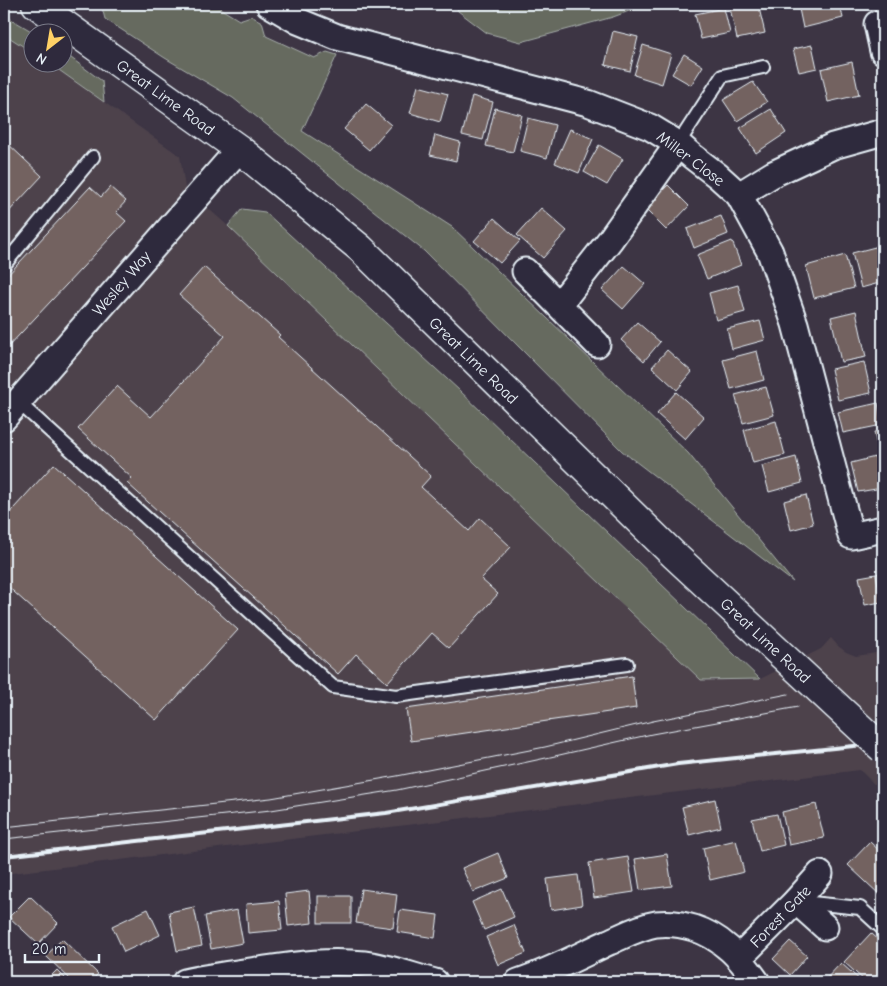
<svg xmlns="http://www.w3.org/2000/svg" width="887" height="986" viewBox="0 0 887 986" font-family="'Comic Neue',sans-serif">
  <rect width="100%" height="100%" fill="#3d3544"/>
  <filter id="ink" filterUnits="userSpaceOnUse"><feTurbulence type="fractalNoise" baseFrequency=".02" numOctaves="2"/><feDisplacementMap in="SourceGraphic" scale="10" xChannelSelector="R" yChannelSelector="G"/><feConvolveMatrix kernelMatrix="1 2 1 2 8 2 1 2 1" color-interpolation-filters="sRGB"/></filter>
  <g filter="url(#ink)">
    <polygon fill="#4d424c" points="4,34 32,52 32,62 49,63 180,156 185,188 228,226 701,680 760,679 821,649 831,638 838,646 846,652 856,656 883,652 883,783 874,784 860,770 4,874"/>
    <g fill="#666b5e" stroke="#a7aeab">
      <polygon points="101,4 213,4 239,20 251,16 262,22 266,36 314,58 327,52 337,55 302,131 452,227 688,453 793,582 622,451 424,251 233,98 165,58 105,19"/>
      <polygon points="456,4 493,4 495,9 518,4 648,4 613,17 521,42 487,33 458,11"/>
      <polygon points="4,15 33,32 32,52 4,34"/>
      <polygon points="63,52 102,81 104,102 49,63 62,62"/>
      <polygon points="242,209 265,212 459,390 760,679 701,680 228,226"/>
    </g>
    <g fill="#736260" stroke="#e8f1f8">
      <polygon points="729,4 758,4 765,33 737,39"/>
      <polygon points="798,4 840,4 843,18 803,28"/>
      <polygon points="724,8 730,33 701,39 695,14"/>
      <polygon points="613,31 638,37 630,71 605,65"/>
      <polygon points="643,45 671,54 662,84 634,75"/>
      <polygon points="812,45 817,68 799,72 793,49"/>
      <polygon points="684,54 703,66 691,85 672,74"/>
      <polygon points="852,62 859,95 828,102 821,69"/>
      <polygon points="753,82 767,102 737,121 723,100"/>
      <polygon points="418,86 448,94 440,122 410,113"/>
      <polygon points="472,96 493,102 483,140 462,135"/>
      <polygon points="366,104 391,125 369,150 344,129"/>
      <polygon points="495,108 522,115 513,152 486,146"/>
      <polygon points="771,109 786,133 756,153 740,128"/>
      <polygon points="528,118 555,125 547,158 520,151"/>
      <polygon points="570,129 593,139 579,173 555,163"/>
      <polygon points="435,135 460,142 456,161 430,155"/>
      <polygon points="4,140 42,176 4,217"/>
      <polygon points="599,145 623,159 607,185 584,172"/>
      <polygon points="668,185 689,206 666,230 645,209"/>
      <polygon points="90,187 101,197 110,187 126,201 116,212 126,221 6,349 4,347 4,279"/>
      <polygon points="541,208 567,231 543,258 517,235"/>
      <polygon points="721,216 728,234 694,248 687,229"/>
      <polygon points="494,218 520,241 500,263 474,241"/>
      <polygon points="732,241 741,265 707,279 697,255"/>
      <polygon points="883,245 883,282 861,288 852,253"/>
      <polygon points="845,255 854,288 814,298 806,266"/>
      <polygon points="624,266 645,284 623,309 602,290"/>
      <polygon points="204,267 280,335 278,337 431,476 421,487 469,531 480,518 511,547 481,579 498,594 449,648 432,633 387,683 356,654 338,674 127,483 132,478 78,429 117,386 151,417 225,336 179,295"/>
      <polygon points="738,285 745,312 716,320 709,293"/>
      <polygon points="856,311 866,357 841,362 831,317"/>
      <polygon points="760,321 765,340 732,349 727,329"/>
      <polygon points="637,322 660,342 644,361 621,340"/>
      <polygon points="667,350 692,372 677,390 652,367"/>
      <polygon points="757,351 764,380 731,389 723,360"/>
      <polygon points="864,362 871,393 838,400 831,369"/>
      <polygon points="766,387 774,415 743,423 735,395"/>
      <polygon points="676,392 704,417 685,439 657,414"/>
      <polygon points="878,403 882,425 843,433 838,412"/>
      <polygon points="776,421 785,455 753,463 744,430"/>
      <polygon points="883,430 883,454 879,455 874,432"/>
      <polygon points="796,457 802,483 769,492 762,466"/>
      <polygon points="875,457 882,488 858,492 851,463"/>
      <polygon points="54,464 238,630 156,720 4,583 4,519"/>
      <polygon points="806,495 813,524 791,530 784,501"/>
      <polygon points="883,572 883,602 881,602 876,574"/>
      <polygon points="876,574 881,602 865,605 859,577"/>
      <polygon points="632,676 636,708 411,741 406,709"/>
      <polygon points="715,799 721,827 689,835 682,807"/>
      <polygon points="816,804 824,838 789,845 782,812"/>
      <polygon points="777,814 784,845 760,851 752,819"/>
      <polygon points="736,840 744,872 710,880 703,848"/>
      <polygon points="870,842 883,854 883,894 881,896 848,865"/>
      <polygon points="498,853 508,878 473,892 462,868"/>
      <polygon points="667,854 672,886 640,890 635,859"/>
      <polygon points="628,857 634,892 594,898 589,863"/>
      <polygon points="578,875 582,905 551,910 547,879"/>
      <polygon points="361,889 397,894 393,928 356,923"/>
      <polygon points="502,889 514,917 484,930 472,902"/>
      <polygon points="309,891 312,923 288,926 285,894"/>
      <polygon points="30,896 58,923 38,944 9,917"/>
      <rect x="318" y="896" width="33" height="27"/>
      <polygon points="279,901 282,930 248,933 246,904"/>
      <polygon points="194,907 202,946 177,951 169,912"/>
      <polygon points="148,909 160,935 124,952 112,926"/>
      <polygon points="237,910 243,943 211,949 205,916"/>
      <polygon points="400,910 438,915 435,938 397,932"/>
      <polygon points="514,925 526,953 498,965 486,937"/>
      <polygon points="871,933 883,944 883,973 875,982 866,982 844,962"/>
      <polygon points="62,939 98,974 90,982 73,982 46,956"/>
      <polygon points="790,941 807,956 790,975 773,959"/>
      <polygon points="841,963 862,982 823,982"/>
      <polygon points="57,970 69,982 45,982"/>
    </g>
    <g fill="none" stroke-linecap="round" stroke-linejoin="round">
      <defs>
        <g id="service">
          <polyline points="678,144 722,76 763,67"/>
          <polyline points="4,265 93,157"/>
          <polyline points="18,402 333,687 396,696 627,664"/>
          <polyline points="802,902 860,908 883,929"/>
        </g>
        <g id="minor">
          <polyline points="269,4 298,21 337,37 588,103 650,127 678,144 692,156 718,176 739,195 770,252 795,324 851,536 883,529"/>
          <polyline points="877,24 883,51"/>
          <polyline points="739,195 773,174 833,146 883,132"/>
          <polyline points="525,271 597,344"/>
          <polyline points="559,305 610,240 678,144"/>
          <polyline points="4,418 239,149"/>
          <polyline points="796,901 825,927"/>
          <polyline points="739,958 796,901 820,874"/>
          <path d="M185 982C212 976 238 973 265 969 298 964 331 960 364 964 388 967 412 976 435 982"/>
          <path d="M518 982C549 972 579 956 609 942 625 935 639 927 656 924 681 921 708 930 727 947 739 956 748 970 757 982"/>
        </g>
        <polyline id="secondary" points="36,4 239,149 360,248 674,555 758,633"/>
      </defs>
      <use href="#service" stroke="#e8f1f8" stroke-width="16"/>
      <use href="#minor" stroke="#e8f1f8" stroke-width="29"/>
      <use href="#secondary" stroke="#e8f1f8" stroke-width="31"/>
      <use href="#service" stroke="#2f2a3d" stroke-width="12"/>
      <use href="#minor" stroke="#2f2a3d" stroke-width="25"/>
      <use href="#secondary" stroke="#2f2a3d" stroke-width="28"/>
      <g stroke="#e8f1f8" stroke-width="1">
        <polyline points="4,827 271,798 397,776 545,747 653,721 788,694"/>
        <polyline points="4,839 271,810 397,790 546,758 652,734 798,707"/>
      </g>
      <polyline stroke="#e8f1f8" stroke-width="4" points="4,856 386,813 678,764 883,743"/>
      <defs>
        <polyline id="secondary-bridge" points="758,633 883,749"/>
      </defs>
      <use href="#secondary-bridge" stroke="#e8f1f8" stroke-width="31" stroke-linecap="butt"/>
      <use href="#secondary-bridge" stroke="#2f2a3d" stroke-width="28"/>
    </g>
  </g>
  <g text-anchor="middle" stroke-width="4" stroke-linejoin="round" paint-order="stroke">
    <g font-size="16" fill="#e8f1f8" stroke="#2f2a3d">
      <text transform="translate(166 97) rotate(36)" y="6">Great Lime Road</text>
      <text transform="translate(691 158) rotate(37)" y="6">Miller Close</text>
      <text transform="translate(121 283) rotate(-49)" y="6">Wesley Way</text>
      <text transform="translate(474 360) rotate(44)" y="6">Great Lime Road</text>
      <text transform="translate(766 640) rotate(43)" y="6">Great Lime Road</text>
      <text transform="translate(780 916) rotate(-46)" y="6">Forest Gate</text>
    </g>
  </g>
  <rect width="887" height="986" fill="none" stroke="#2f2a3d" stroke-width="20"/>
  <rect x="10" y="10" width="867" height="966" fill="none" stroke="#e8f1f8" stroke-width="2" filter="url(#ink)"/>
  <g transform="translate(48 48) rotate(211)"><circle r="24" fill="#2f2a3d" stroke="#797a88"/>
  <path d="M0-4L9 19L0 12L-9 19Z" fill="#ffd166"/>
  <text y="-8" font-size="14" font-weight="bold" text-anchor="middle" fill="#e8f1f8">N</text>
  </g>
  <path d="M25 954v8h74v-8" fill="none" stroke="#e8f1f8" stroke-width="2.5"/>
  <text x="32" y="954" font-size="15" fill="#e8f1f8" stroke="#2f2a3d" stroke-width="4" paint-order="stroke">20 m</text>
</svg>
